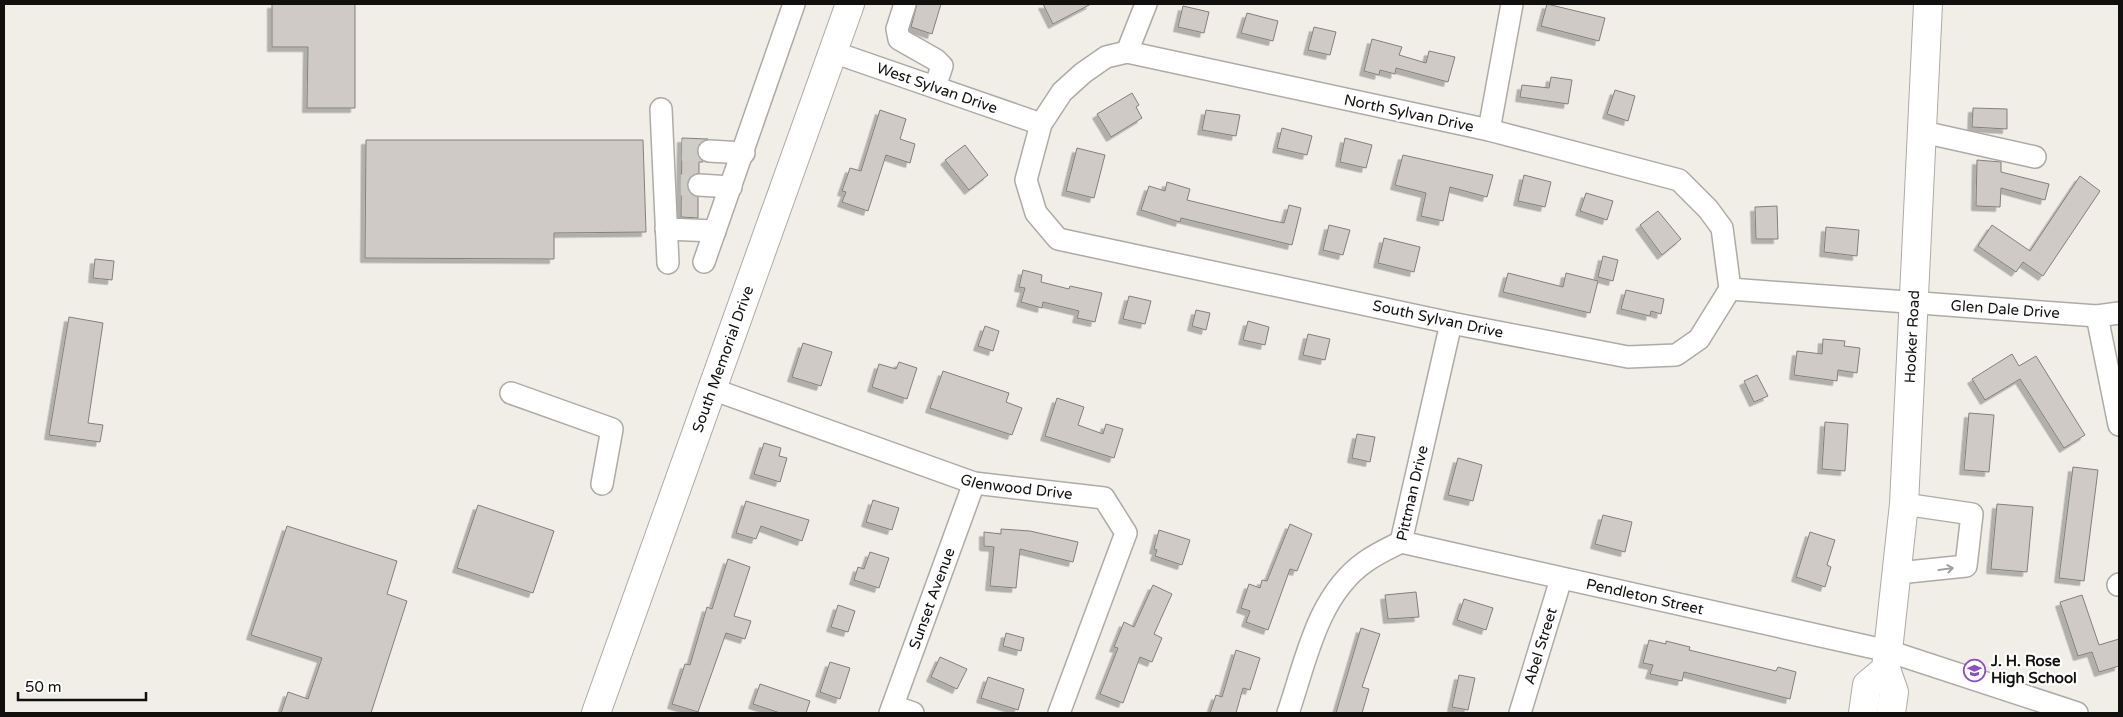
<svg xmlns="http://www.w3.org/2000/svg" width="2123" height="717" viewBox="0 0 2123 717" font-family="'Varela Round',sans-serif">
  <defs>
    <filter id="shadow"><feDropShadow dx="-4.5" dy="4.5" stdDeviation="0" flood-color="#0004"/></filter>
  </defs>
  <rect width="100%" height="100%" fill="#f1eee8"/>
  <g fill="#cfcac6" stroke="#847f7b" filter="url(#shadow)">
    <polygon points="272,4 355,4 355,108 307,108 308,47 272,47"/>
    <polygon points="917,4 941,4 932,34 911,27"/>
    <polygon points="1043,4 1091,4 1053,24"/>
    <polygon points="1547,4 1605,18 1599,41 1541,26"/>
    <polygon points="1183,6 1209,12 1204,33 1178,27"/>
    <polygon points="1247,13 1278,21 1273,41 1241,33"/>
    <polygon points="1314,27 1336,32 1330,55 1308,50"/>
    <polygon points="1372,39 1402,47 1399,55 1426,63 1429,51 1455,57 1448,82 1396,68 1395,74 1380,70 1379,75 1364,71"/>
    <polygon points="1551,77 1572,80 1568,104 1520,97 1522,85 1549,88"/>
    <polygon points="1615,90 1635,96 1628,121 1607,114"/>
    <polygon points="1132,93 1139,105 1136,107 1142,118 1111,137 1097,114"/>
    <polygon points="1973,108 2007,109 2007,129 1972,127"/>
    <polygon points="880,110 906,119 900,139 915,144 910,163 886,155 868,211 842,202 846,192 842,191 850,168 861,171"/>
    <polygon points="1206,110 1240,115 1236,136 1202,130"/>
    <polygon points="1282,128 1312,136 1307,155 1277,148"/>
    <polygon points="682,138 708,139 698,145 698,156 703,162 699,162 699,173 689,178 687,184 688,191 698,197 698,218 681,217"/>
    <polygon points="1345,138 1372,145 1366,168 1340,162"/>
    <polygon points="366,140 643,140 646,232 554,233 554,259 365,258"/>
    <polygon points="965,145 988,175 969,190 945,160"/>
    <polygon points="1077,148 1105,155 1094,198 1066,191"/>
    <polygon points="1403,155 1493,175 1487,197 1450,187 1443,221 1421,216 1426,193 1395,185"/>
    <polygon points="1977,160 2001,162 2001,172 2049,184 2045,200 2001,188 2000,207 1976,206"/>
    <polygon points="1524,175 1551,182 1545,207 1518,201"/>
    <polygon points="2080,176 2100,191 2043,276 2023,262 2016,272 1978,246 1992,225 2030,251"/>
    <polygon points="1167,182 1190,189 1187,200 1269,220 1284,223 1289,205 1301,208 1292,245 1181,218 1180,222 1141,210 1149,186 1165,191"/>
    <polygon points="1586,193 1613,201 1607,220 1580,211"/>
    <polygon points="1777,206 1778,239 1756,239 1755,207"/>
    <polygon points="1658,211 1681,239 1662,255 1640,225"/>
    <polygon points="1329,225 1350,230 1343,255 1323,250"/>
    <polygon points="1826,227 1859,230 1857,256 1824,252"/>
    <polygon points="1384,238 1420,247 1414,272 1378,263"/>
    <polygon points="1603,256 1618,260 1613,281 1598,277"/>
    <polygon points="95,259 114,261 112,280 93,278"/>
    <polygon points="1023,270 1042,275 1041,282 1069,289 1070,286 1102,293 1095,322 1077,318 1079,311 1043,302 1042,308 1021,302 1025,288 1019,287"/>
    <polygon points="1508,273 1563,287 1566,273 1598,281 1590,313 1503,292"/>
    <polygon points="1626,290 1664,299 1661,314 1651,311 1650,316 1621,309"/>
    <polygon points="1129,296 1151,301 1145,324 1123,319"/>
    <polygon points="1196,310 1210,313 1206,330 1192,326"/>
    <polygon points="69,317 103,323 88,423 103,425 100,442 49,435"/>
    <polygon points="1248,321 1269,327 1265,345 1243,340"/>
    <polygon points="985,326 999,331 993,351 978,346"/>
    <polygon points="1308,334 1330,339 1325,360 1303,355"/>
    <polygon points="1823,339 1845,341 1844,346 1860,348 1857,373 1838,370 1837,381 1794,375 1797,351 1822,354"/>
    <polygon points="803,343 832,352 821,386 792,377"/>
    <polygon points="2012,354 2019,366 2036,356 2085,435 2064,448 2020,379 1985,400 1972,379"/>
    <polygon points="899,362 917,368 907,399 872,387 879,364 896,369"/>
    <polygon points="943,371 1009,393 1006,402 1022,408 1012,435 930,408"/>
    <polygon points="1757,375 1768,396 1754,402 1744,381"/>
    <polygon points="1057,398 1084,407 1078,425 1103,434 1106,424 1123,429 1114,458 1045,436"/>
    <polygon points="1969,413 1994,415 1989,472 1964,470"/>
    <polygon points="1825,422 1848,424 1845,471 1822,469"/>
    <polygon points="1357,434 1375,437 1370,462 1352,458"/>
    <polygon points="764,443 781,448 779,456 787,458 780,482 754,474"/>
    <polygon points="1458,458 1482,465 1473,501 1448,495"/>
    <polygon points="2073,467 2098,470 2084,581 2059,578"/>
    <polygon points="873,500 899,508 892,530 866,522"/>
    <polygon points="746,501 809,520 802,541 761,526 756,539 736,533"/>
    <polygon points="1997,504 2033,507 2027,572 1991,569"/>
    <polygon points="478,505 554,531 533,593 457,568"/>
    <polygon points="1603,515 1632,522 1625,552 1595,544"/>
    <polygon points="1290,524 1312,534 1297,571 1290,569 1268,630 1246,622 1250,611 1241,608 1249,584 1260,588 1262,580 1267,581"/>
    <polygon points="287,526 397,561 387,594 407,601 371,713 281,713 288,692 308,699 322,658 251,635"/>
    <polygon points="1001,529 1030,531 1078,542 1073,562 1020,549 1016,588 990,586 994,547 984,546 984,532 1001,534"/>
    <polygon points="1159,530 1190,540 1182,565 1155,556 1157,550 1154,549"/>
    <polygon points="1810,532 1835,540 1827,565 1831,567 1825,587 1796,577"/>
    <polygon points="870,552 889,558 879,588 854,580 858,567 864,569"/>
    <polygon points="728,559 750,567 734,616 751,621 745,639 726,633 698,712 672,704 685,664 690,665 707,607 712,609"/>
    <polygon points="1153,585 1172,594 1154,634 1162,638 1152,662 1140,657 1123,703 1100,694 1118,648 1114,647 1124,622 1134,627"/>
    <polygon points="1416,592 1419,617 1388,619 1385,595"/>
    <polygon points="2082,595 2099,645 2119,639 2119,666 2099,672 2092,652 2078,656 2060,602"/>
    <polygon points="1464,599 1493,608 1486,630 1457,620"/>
    <polygon points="838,605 855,611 848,632 831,627"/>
    <polygon points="1361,628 1380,634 1362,687 1369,689 1362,713 1336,713"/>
    <polygon points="1006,633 1024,638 1021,651 1003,646"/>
    <polygon points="1649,640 1666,644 1666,641 1690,647 1689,650 1776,671 1778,667 1796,672 1790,699 1684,672 1682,681 1650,674 1653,665 1643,663"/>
    <polygon points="1236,650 1260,658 1250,690 1243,688 1236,713 1210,713 1216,695 1222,697"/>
    <polygon points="940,657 967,669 957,689 931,677"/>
    <polygon points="830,662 850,668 840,699 820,692"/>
    <polygon points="1459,675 1475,678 1468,710 1452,707"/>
    <polygon points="988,677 1024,689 1018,710 981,698"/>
    <polygon points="760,684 810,701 806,713 780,713 753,704"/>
  </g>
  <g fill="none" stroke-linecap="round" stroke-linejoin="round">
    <g stroke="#cfcdc7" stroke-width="21" stroke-dasharray="21 11" stroke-linecap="butt">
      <polyline points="682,150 709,151"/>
      <polyline points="681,185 699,185"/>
    </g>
    <defs>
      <g id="minor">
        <polyline points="905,4 897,29 899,39 936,60 942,66 935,87"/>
        <path id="s1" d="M833 52 1041 124"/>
        <polygon points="1127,52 1489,130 1679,180 1708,209 1722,228 1730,289 1699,339 1676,355 1628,357 1451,323 1058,239 1036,213 1026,180 1041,124 1062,92 1083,73 1106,57"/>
        <polyline points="1127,52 1146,4"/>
        <polyline points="661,109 668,263"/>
        <polyline points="1489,130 1512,4"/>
        <polyline points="1923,132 2035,157"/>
        <polyline points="709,151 744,153"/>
        <polyline points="699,185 731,187"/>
        <polyline points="666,229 715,231"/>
        <polyline points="704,262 794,4"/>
        <path id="s2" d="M1730 289 2097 316 2119 313"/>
        <polyline points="2097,316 2119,425"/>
        <path id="s3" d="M712 389 974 483 1104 498 1126 533 1059 713"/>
        <polyline points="511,393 612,429 602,484"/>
        <path id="s4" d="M1401 542 1888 651 2077 713"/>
        <polyline points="1898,573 1966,566 1972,514 1904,504"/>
        <polyline points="2118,585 2119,584"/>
        <polyline points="893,706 913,713"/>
        <path id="s5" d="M890 713 974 483"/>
        <path id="s6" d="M1288 713C1306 661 1317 596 1365 562 1376 554 1389 548 1401 542L1451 323"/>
        <path id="s7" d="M1520 713 1561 579"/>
      </g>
      <g id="major">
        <path id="s8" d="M596 713 850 4"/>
        <polyline points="1863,713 1867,685 1886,669"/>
        <path id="s9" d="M1891 713 1894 692 1886 669 1904 504 1928 4"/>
      </g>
    </defs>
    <use href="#minor" stroke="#aeaba6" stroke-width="24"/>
    <use href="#major" stroke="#aeaba6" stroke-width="30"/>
    <use href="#minor" stroke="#fff" stroke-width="21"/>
    <use href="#major" stroke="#fff" stroke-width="28"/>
  </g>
  <defs><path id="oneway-shaft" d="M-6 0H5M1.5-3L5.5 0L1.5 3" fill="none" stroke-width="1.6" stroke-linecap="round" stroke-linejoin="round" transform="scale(1.25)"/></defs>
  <use stroke="#a09f9f" href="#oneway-shaft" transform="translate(1946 569) rotate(-8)"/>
  <defs>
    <symbol id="school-ring" viewBox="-11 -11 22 22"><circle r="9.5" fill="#fff" stroke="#8c4ec4" stroke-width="1.5"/><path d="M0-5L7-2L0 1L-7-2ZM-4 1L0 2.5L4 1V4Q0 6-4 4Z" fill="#8c4ec4"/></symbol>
  </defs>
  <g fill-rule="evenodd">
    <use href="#school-ring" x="1962" y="658" width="25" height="25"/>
  </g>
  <g text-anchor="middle" stroke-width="4.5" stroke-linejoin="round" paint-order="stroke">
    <g font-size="15" fill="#11100e" stroke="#fff">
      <text dy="5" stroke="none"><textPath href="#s1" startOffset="110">West Sylvan Drive</textPath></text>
      <text transform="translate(1409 113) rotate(12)" y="5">North Sylvan Drive</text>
      <text dy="5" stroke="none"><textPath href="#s2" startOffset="276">Glen Dale Drive</textPath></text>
      <text transform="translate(1438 319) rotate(12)" y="5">South Sylvan Drive</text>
      <text dy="5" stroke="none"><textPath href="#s9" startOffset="379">Hooker Road</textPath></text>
      <text dy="5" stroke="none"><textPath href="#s8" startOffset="376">South Memorial Drive</textPath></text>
      <text dy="5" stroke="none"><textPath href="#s3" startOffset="321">Glenwood Drive</textPath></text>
      <text dy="5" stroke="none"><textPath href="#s6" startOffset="264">Pittman Drive</textPath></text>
      <text dy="5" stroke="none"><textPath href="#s5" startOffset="122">Sunset Avenue</textPath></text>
      <text dy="5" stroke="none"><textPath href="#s4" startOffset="250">Pendleton Street</textPath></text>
      <text dy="5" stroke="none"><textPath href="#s7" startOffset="70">Abel Street</textPath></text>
    </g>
    <g font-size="15" font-weight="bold" fill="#11100e" stroke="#fff" text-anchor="start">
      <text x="1991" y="666">J. H. Rose<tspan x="1991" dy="17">High School</tspan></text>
    </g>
  </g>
  <rect width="2123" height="717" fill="none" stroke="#11100e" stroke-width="10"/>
  <path d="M18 692v8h128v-8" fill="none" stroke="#11100e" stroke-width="2.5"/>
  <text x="25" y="692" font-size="15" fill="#11100e" stroke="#ffffff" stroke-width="4" paint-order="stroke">50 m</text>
</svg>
